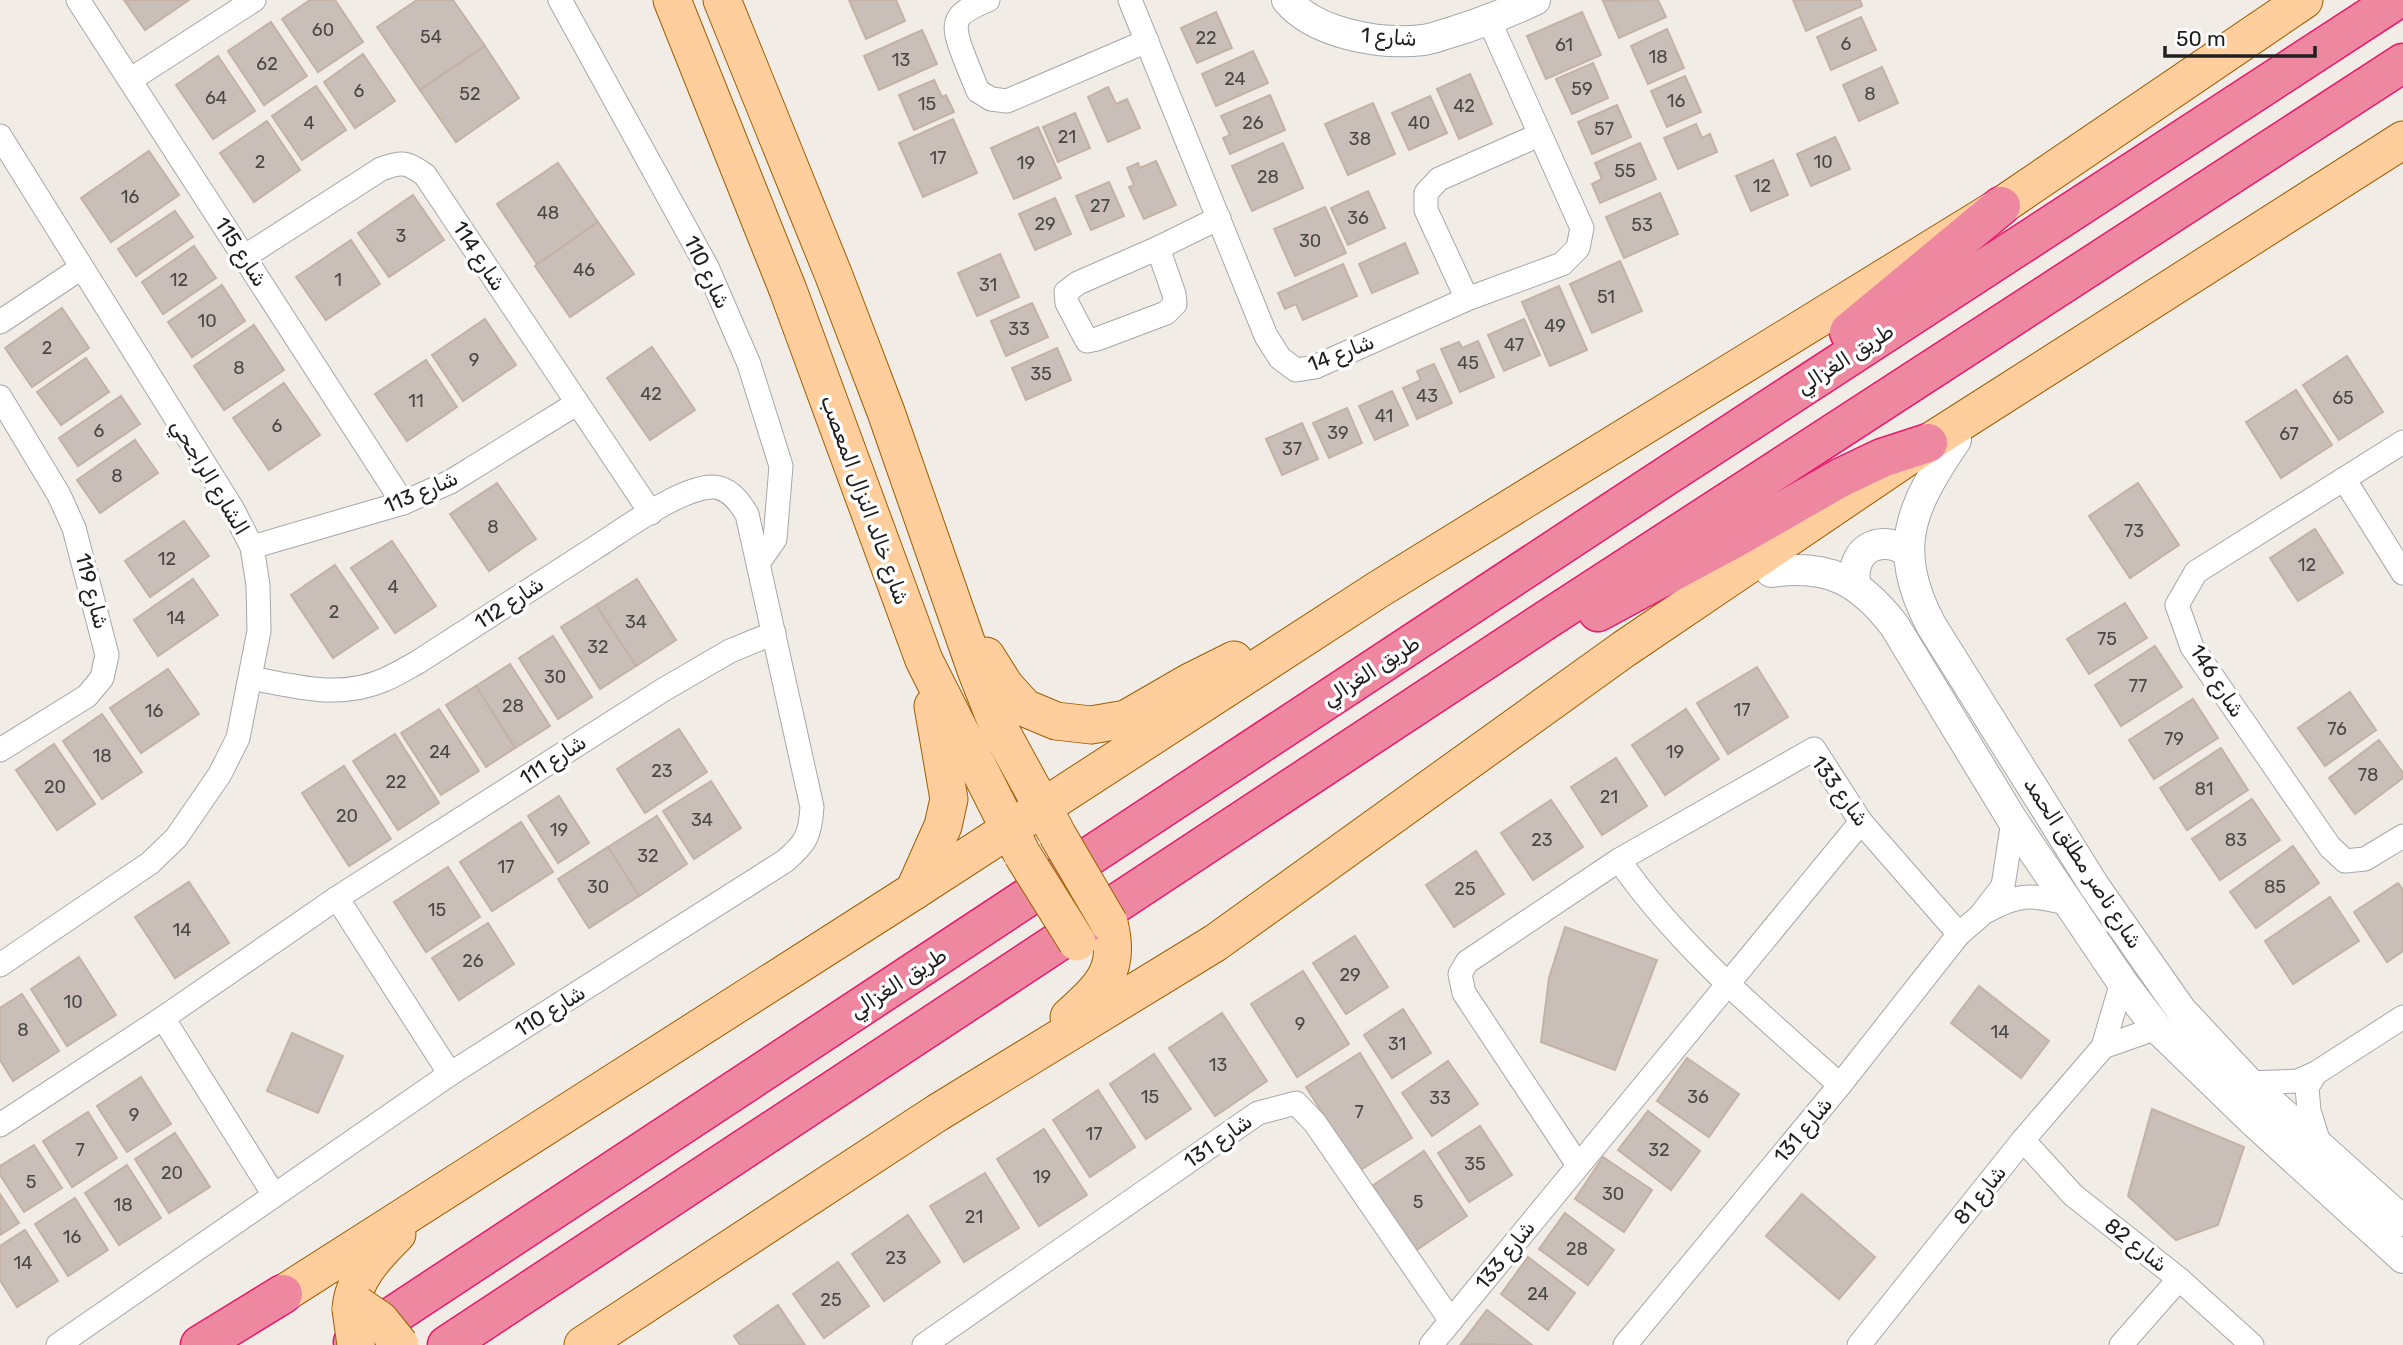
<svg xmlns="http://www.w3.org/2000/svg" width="2403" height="1345" viewBox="0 0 2403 1345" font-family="Rubik,Vazirmatn,sans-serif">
  <rect width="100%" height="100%" fill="#f1ece5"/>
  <g fill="#c9beb8" stroke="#c4b2a6" stroke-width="2">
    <polygon points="124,0 189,0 145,30"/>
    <polygon points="310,0 335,0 363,42 318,72 282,19"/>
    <polygon points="417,0 453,0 485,46 420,90 377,27"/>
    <polygon points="849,0 896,0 905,21 866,39"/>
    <polygon points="1658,0 1666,17 1619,38 1603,1"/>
    <polygon points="1793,0 1860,0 1862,6 1806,31"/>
    <polygon points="1216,12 1232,48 1197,63 1181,28"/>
    <polygon points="1582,12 1601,55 1546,79 1527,36"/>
    <polygon points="1861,17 1876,50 1831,70 1817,37"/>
    <polygon points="271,22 307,76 264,105 228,51"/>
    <polygon points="1667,29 1684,68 1648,84 1631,46"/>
    <polygon points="922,30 937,64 879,90 864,56"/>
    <polygon points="485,46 519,98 456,142 420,90"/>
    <polygon points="1253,51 1268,83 1216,106 1202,74"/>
    <polygon points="363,54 395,101 355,128 324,82"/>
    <polygon points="218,56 255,111 213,139 176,85"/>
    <polygon points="1593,63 1608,98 1572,114 1556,79"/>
    <polygon points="1882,67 1898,103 1859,121 1843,85"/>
    <polygon points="1470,74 1492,124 1459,139 1437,89"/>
    <polygon points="1685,76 1701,112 1667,127 1651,91"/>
    <polygon points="934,80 942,97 946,95 954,112 914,130 899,95"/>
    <polygon points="316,86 346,130 302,160 272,116"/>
    <polygon points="1108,87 1116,104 1127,99 1140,128 1108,142 1088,97"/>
    <polygon points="1270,95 1285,130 1230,154 1223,138 1230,135 1221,116"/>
    <polygon points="1430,96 1447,133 1409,150 1392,113"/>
    <polygon points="1373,103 1395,154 1348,175 1325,124"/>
    <polygon points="1617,105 1631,137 1592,154 1578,122"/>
    <polygon points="1075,113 1090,148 1058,162 1043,127"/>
    <polygon points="953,119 977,173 923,197 899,143"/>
    <polygon points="267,121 300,170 254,202 220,153"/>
    <polygon points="1696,124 1702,138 1710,134 1717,152 1678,169 1664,138"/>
    <polygon points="1038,127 1061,178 1014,199 991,148"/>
    <polygon points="1835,137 1850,169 1811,186 1797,154"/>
    <polygon points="1283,143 1303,188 1252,211 1232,166"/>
    <polygon points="1640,143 1656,179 1600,203 1592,184 1602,179 1595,163"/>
    <polygon points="149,151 179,195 111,242 81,198"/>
    <polygon points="1773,160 1788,195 1751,211 1736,176"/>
    <polygon points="1156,161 1176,205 1144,219 1129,187 1134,185 1127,168 1138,163 1140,168"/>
    <polygon points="558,163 598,222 537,264 497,204"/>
    <polygon points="1109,182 1124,216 1091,230 1076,196"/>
    <polygon points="1368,191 1385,228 1348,245 1331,208"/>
    <polygon points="1660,193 1678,234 1624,258 1606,217"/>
    <polygon points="413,195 444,240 389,277 358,233"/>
    <polygon points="1055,198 1071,234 1035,250 1019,214"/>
    <polygon points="1325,207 1346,253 1295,276 1274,229"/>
    <polygon points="175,211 193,237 136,276 118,249"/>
    <polygon points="598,222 634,274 570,317 535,266"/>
    <polygon points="351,240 380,284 326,320 296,277"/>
    <polygon points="1405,243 1418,273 1372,293 1359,264"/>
    <polygon points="194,246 216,278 163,314 142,282"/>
    <polygon points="1000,254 1019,297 977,316 958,273"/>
    <polygon points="1620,261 1642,311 1592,333 1570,284"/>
    <polygon points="1343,264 1357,296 1303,320 1296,304 1285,309 1278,293"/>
    <polygon points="222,285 245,321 192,357 168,322"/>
    <polygon points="1559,286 1587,350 1550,366 1522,302"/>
    <polygon points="1032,303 1048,337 1006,356 991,321"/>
    <polygon points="62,308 89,348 32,387 5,348"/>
    <polygon points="485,319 516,365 463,401 432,355"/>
    <polygon points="1524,319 1540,355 1504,371 1488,335"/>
    <polygon points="254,325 284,370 224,410 194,366"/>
    <polygon points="1478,341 1494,377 1460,392 1441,349 1459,342 1462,348"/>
    <polygon points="652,347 695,410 650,440 607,378"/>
    <polygon points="1057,348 1071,380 1026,400 1012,368"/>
    <polygon points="2347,356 2383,412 2339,440 2303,385"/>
    <polygon points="86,358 109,392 61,425 37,392"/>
    <polygon points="426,360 457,407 407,441 375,394"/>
    <polygon points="1434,364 1452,403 1417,419 1403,388 1421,380 1417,371"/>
    <polygon points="284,383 320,435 269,470 233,418"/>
    <polygon points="2296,390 2332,445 2281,478 2246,422"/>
    <polygon points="1392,391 1408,425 1375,440 1359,406"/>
    <polygon points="121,396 140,424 78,466 59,438"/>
    <polygon points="1347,408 1362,443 1329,458 1313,423"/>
    <polygon points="1302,423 1318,459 1282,475 1266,439"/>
    <polygon points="135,440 158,473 100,513 77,480"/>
    <polygon points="497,483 536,539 489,571 450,514"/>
    <polygon points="2138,483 2179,545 2130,578 2089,516"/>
    <polygon points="184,521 209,556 150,597 125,561"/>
    <polygon points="2315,529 2343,573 2298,601 2270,558"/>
    <polygon points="392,541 436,606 395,633 351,568"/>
    <polygon points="335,565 378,628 333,658 291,595"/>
    <polygon points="193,579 218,615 158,656 134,620"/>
    <polygon points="637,579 676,640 636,666 596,605"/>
    <polygon points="2125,603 2147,638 2089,674 2067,639"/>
    <polygon points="596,605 636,666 600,689 561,627"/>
    <polygon points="553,636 592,697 558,719 519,658"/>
    <polygon points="2155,646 2182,687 2121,726 2095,685"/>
    <polygon points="510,664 550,726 515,748 476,686"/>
    <polygon points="1757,667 1788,717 1728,754 1697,703"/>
    <polygon points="168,669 199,714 141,753 110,708"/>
    <polygon points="476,686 515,748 486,767 446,705"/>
    <polygon points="2350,692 2376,730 2325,766 2298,728"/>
    <polygon points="2193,699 2218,738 2154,779 2129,740"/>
    <polygon points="439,709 479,771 441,795 401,733"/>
    <polygon points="1686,709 1719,759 1665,795 1632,745"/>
    <polygon points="102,714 142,772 102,799 63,741"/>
    <polygon points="679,729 707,772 645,813 617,769"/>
    <polygon points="395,734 439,803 398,830 353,761"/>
    <polygon points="2379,740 2403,773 2403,778 2355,814 2329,778"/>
    <polygon points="54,744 95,804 57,830 16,770"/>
    <polygon points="2221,748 2248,790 2187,830 2160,788"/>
    <polygon points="1616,758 1647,806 1602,835 1571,787"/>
    <polygon points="344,766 391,839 349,866 302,793"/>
    <polygon points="711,781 741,828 694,859 663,811"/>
    <polygon points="559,796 589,843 558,863 528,816"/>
    <polygon points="2252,799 2280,840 2220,880 2192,839"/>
    <polygon points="1551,800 1583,847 1533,880 1501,833"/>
    <polygon points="657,816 687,864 639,896 608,847"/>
    <polygon points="521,822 553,872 492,911 460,862"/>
    <polygon points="2293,846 2319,883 2256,928 2230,892"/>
    <polygon points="608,847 639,896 589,928 558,879"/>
    <polygon points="1476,851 1504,894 1454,927 1426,885"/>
    <polygon points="448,867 480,917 426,952 394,902"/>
    <polygon points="189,882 229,943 175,978 135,917"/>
    <polygon points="2398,883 2403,890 2403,951 2387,962 2354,912"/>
    <polygon points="2330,897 2359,941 2293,984 2265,941"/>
    <polygon points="488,923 514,964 459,1000 432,958"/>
    <polygon points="1565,927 1657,960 1615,1070 1541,1042 1549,978"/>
    <polygon points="1355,936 1388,987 1346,1014 1313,963"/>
    <polygon points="79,957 116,1015 67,1046 31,989"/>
    <polygon points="1303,971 1349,1044 1297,1077 1251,1004"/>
    <polygon points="1979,986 2049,1041 2021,1078 1951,1023"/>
    <polygon points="22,994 59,1051 13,1081 0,1060 0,1008"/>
    <polygon points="1403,1009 1431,1053 1392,1078 1364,1035"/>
    <polygon points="1222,1013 1267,1081 1215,1116 1169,1048"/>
    <polygon points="292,1033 343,1056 318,1113 267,1091"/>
    <polygon points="1360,1053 1412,1138 1359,1171 1306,1087"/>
    <polygon points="1154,1054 1191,1109 1146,1139 1110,1084"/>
    <polygon points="1687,1058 1739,1094 1709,1137 1657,1101"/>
    <polygon points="1448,1061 1478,1104 1432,1136 1402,1093"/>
    <polygon points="141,1077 171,1124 127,1152 97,1106"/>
    <polygon points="1098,1090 1135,1147 1090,1177 1053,1120"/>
    <polygon points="2152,1109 2244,1147 2218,1225 2176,1240 2128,1196"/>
    <polygon points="1648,1111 1700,1151 1671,1190 1618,1150"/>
    <polygon points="88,1112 117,1158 72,1187 43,1141"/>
    <polygon points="1480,1126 1512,1175 1469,1202 1438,1153"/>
    <polygon points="1044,1129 1087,1195 1039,1226 997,1159"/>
    <polygon points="175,1133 210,1187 169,1213 135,1159"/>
    <polygon points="34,1145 62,1188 24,1212 0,1175 0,1166"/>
    <polygon points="1424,1151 1467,1216 1412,1253 1369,1188"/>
    <polygon points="1603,1157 1652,1190 1624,1232 1575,1199"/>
    <polygon points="127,1165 161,1218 119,1245 85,1193"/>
    <polygon points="985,1173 1019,1228 964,1262 930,1206"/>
    <polygon points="0,1194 19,1223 0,1235"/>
    <polygon points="1802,1194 1875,1257 1839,1299 1766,1236"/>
    <polygon points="75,1198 108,1250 68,1276 35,1224"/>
    <polygon points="1565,1213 1614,1250 1588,1285 1539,1249"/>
    <polygon points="908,1215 940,1262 884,1301 852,1254"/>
    <polygon points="25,1230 58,1281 17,1307 0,1280 0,1246"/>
    <polygon points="1528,1257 1575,1293 1548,1330 1501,1294"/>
    <polygon points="838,1262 869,1306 824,1338 793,1294"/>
    <polygon points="778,1305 805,1345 740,1345 734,1336"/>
    <polygon points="1487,1310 1532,1345 1461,1344"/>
  </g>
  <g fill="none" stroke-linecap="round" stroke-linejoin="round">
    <defs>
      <g id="minor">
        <polyline points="78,0 403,503"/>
        <polyline points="560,0 707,267 749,364 781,466 775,539 759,562"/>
        <path d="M988 0C954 14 950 20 963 54 968 67 973 79 978 91L991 99 1007 101 1147 41"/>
        <polyline points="1130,0 1266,336 1280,358 1296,370 1315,367 1467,299 1562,264 1578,248 1582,228 1489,20"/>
        <polyline points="130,80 254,0"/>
        <polyline points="0,136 232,508 252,547 258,585 259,631 238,738 220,774 176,838 150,863 0,965"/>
        <polygon points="1158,248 1174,294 1175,304 1166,313 1097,339 1087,341 1067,303 1066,292 1078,283"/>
        <polyline points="1158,248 1219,218"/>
        <path d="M244 257 381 169C402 161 407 162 425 175L651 513"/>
        <polyline points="1467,299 1426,210 1426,193 1439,179 1539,135"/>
        <polyline points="0,322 81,268"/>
        <polyline points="0,397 59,495 74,528 107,655 102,678 87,696 0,750"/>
        <polyline points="2403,442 2196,572 2177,605 2192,647 2330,847 2345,861 2365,859 2403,836"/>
        <polyline points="2344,479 2403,573"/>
        <polyline points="252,547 403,503 450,482 576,404"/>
        <path d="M1619 860C1678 946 1762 1015 1840 1085"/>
        <polyline points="337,898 450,1074"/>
        <path d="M1985 912C2021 892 2031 895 2070 904"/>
        <polyline points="163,1018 274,1195"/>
        <polyline points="2103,1047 2157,1028"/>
        <polyline points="2316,1073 2307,1087 2309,1111 2320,1146"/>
        <polyline points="2249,1083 2298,1081 2316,1073 2403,1017"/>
        <polyline points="0,1125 163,1018 337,898 663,690 730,651 774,633"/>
        <polyline points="2023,1140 2073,1195 2179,1279 2252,1345"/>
        <polyline points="1578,1165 1464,993 1460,974 1467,962 1619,860 1814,749 1861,822 1959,934"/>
        <path d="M58 1345 450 1074 785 861C806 843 810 836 812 807L747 514C739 501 728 486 711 487 677 489 622 531 593 549 535 587 476 624 418 662 407 668 396 675 384 680 340 699 296 687 251 678"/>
        <polyline points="924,1345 1258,1113 1296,1103 1315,1123 1451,1321"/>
        <polyline points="1431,1345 1861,822"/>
        <polyline points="1625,1345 1840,1085 1959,934 1980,916 2003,886 2013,821"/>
        <polyline points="1859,1345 2023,1140 2103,1047 2122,982"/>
        <polyline points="2121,1345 2179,1279"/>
      </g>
      <g id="tertiary">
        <path d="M1287 0C1315 34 1381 45 1423 40 1432 39 1441 35 1449 33 1479 24 1507 13 1535 0"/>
        <path d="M1956 440C1910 508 1891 548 1931 625L2095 887 2181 1010 2249 1083 2403 1221"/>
        <path d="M1771 572C1828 564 1859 580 1894 625L2013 821 2122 982 2157 1028 2254 1122 2403 1258"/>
        <path d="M1855 584C1851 549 1879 533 1909 552"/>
      </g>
      <g id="primary">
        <polyline points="672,0 788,290 924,660 1020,850"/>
        <polyline points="722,0 834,276 886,412 976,670 998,726 1055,830"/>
        <polyline points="986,656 1005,686 1025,708 1056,721 1091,725 1126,719 1190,682 1234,660"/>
        <polyline points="914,891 943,826 949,799 933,706"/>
        <path d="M1069 1017C1103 986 1121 970 1109 923"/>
        <polyline points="283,1294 914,891 1379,589 2001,206 2304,0"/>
        <path d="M351 1309C353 1278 376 1255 397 1234"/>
        <polyline points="583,1345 937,1113 1215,943 1624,649 1928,443 2403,140"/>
      </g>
      <g id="motorway">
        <polyline points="1849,332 2001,206"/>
        <polyline points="1598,612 1739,536 1840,478 1882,458 1928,443"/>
        <polyline points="353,1342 1657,482 2396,0"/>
        <polyline points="200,1345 283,1294"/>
        <polyline points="447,1345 1546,620 2403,63"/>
      </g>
    </defs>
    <use href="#minor" stroke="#a7a7a7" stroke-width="25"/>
    <use href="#tertiary" stroke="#a7a7a7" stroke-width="32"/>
    <use href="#primary" stroke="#9b5e00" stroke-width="39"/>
    <use href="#motorway" stroke="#e8196d" stroke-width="41"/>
    <use href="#minor" stroke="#fff" stroke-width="23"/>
    <use href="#tertiary" stroke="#fff" stroke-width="30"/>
    <use href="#primary" stroke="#ffce9c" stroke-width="37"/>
    <use href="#motorway" stroke="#ee88a1" stroke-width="38"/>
    <defs>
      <g id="primary-bridge">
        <polyline points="1057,834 1109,923"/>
        <polyline points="1022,854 1077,942"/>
        <polyline points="358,1305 380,1320 400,1345"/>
        <polyline points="351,1309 356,1345"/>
      </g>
    </defs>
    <use href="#primary-bridge" stroke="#9b5e00" stroke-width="39" stroke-linecap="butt"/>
    <use href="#primary-bridge" stroke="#ffce9c" stroke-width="37"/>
  </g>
  <g text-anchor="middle" stroke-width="7" stroke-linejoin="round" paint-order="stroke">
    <g font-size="18" fill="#4a4846">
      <text x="323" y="36">60</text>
      <text x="431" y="43">54</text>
      <text x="1206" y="44">22</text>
      <text x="1846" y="50">6</text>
      <text x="1564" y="51">61</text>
      <text x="1658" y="63">18</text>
      <text x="901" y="66">13</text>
      <text x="267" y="70">62</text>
      <text x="1235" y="85">24</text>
      <text x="1582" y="95">59</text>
      <text x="359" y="97">6</text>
      <text x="470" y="100">52</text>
      <text x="1870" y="100">8</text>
      <text x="216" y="104">64</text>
      <text x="1676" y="107">16</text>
      <text x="927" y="110">15</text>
      <text x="1464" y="112">42</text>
      <text x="309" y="129">4</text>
      <text x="1253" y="129">26</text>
      <text x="1419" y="129">40</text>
      <text x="1604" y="135">57</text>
      <text x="1067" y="143">21</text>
      <text x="1360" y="145">38</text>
      <text x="938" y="164">17</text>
      <text x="260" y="168">2</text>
      <text x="1823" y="168">10</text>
      <text x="1026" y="169">19</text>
      <text x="1625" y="177">55</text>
      <text x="1268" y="183">28</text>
      <text x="1762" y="192">12</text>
      <text x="130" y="203">16</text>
      <text x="1100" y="212">27</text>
      <text x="548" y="219">48</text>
      <text x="1358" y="224">36</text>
      <text x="1045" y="230">29</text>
      <text x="1642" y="231">53</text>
      <text x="401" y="242">3</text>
      <text x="1310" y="247">30</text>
      <text x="584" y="276">46</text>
      <text x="179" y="286">12</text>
      <text x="338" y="286">1</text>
      <text x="988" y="291">31</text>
      <text x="1606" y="303">51</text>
      <text x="207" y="327">10</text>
      <text x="1555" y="332">49</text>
      <text x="1019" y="335">33</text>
      <text x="1514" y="351">47</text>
      <text x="47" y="354">2</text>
      <text x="474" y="366">9</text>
      <text x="1468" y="369">45</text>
      <text x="239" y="374">8</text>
      <text x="1041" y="380">35</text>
      <text x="651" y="400">42</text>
      <text x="1427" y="402">43</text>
      <text x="2343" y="404">65</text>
      <text x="416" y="407">11</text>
      <text x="1384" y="422">41</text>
      <text x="277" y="432">6</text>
      <text x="99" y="437">6</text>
      <text x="1338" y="439">39</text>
      <text x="2289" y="440">67</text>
      <text x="1292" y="455">37</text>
      <text x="117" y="482">8</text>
      <text x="493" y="533">8</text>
      <text x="2134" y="537">73</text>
      <text x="167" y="565">12</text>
      <text x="2307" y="571">12</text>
      <text x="393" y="593">4</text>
      <text x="334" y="618">2</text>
      <text x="176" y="624">14</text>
      <text x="636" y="628">34</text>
      <text x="2107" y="645">75</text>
      <text x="598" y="653">32</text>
      <text x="555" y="683">30</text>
      <text x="2138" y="692">77</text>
      <text x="513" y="712">28</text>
      <text x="1742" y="716">17</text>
      <text x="154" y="717">16</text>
      <text x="2337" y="735">76</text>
      <text x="2174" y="745">79</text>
      <text x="440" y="758">24</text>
      <text x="1675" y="758">19</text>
      <text x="102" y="762">18</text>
      <text x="662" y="777">23</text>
      <text x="2368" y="781">78</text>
      <text x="396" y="788">22</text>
      <text x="55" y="793">20</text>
      <text x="2204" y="795">81</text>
      <text x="1609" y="803">21</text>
      <text x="347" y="822">20</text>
      <text x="702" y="826">34</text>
      <text x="559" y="836">19</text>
      <text x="1542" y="846">23</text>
      <text x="2236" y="846">83</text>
      <text x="648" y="862">32</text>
      <text x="506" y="873">17</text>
      <text x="598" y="893">30</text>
      <text x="2275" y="893">85</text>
      <text x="1465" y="895">25</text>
      <text x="437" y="916">15</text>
      <text x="182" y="936">14</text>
      <text x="473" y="967">26</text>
      <text x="1350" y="981">29</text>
      <text x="73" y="1008">10</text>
      <text x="1300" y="1030">9</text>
      <text x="23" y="1036">8</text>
      <text x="2000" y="1038">14</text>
      <text x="1397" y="1050">31</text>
      <text x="1218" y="1071">13</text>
      <text x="1150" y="1103">15</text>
      <text x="1698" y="1103">36</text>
      <text x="1440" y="1104">33</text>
      <text x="1359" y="1118">7</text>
      <text x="134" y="1121">9</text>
      <text x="1094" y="1140">17</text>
      <text x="80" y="1156">7</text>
      <text x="1659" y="1156">32</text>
      <text x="1475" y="1170">35</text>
      <text x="172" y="1179">20</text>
      <text x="1042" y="1183">19</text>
      <text x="31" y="1188">5</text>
      <text x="1613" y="1200">30</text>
      <text x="1418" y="1208">5</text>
      <text x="123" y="1211">18</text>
      <text x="974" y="1223">21</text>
      <text x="72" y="1243">16</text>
      <text x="1577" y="1255">28</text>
      <text x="896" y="1264">23</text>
      <text x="23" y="1269">14</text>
      <text x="1538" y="1300">24</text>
      <text x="831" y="1306">25</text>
    </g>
    <g font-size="21" fill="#202020" stroke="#fff">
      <text transform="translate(1389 37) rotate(4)" y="7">شارع 1</text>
      <text transform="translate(241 252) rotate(57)" y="7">شارع 115</text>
      <text transform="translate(479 256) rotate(57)" y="7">114 شارع</text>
      <text transform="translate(707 272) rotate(64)" y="7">شارع 110</text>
      <text transform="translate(1341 353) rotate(-21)" y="7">شارع 14</text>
      <text transform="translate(1845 359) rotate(-33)" y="7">طريق الغزالي</text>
      <text transform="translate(210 477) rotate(59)" y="7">الشارع الراجحي</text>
      <text transform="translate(421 492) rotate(-23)" y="7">شارع 113</text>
      <text transform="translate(865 500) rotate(70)" y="7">شارع خالد النزال المعصب</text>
      <text transform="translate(92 591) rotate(75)" y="7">شارع 119</text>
      <text transform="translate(509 603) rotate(-33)" y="7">شارع 112</text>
      <text transform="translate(1371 671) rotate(-33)" y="7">طريق الغزالي</text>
      <text transform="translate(2217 681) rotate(57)" y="7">شارع 146</text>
      <text transform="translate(553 760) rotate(-33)" y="7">شارع 111</text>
      <text transform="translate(1840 791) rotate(54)" y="7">شارع 133</text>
      <text transform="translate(2083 863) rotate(57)" y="7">شارع ناصر مطلق الحمد</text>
      <text transform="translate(898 983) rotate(-33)" y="7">طريق الغزالي</text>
      <text transform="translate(550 1011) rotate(-32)" y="7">شارع 110</text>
      <text transform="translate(1803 1130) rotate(-50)" y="7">شارع 131</text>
      <text transform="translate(1218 1141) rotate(-35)" y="7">شارع 131</text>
      <text transform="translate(1980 1195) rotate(-51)" y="7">شارع 81</text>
      <text transform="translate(2136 1245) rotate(38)" y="7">شارع 82</text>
      <text transform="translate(1505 1255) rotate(-51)" y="7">شارع 133</text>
    </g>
  </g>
  <path d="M2165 46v10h150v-10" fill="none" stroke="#202020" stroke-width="3.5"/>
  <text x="2176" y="46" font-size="21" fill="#202020" stroke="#ffffff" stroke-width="5" paint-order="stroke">50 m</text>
</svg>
